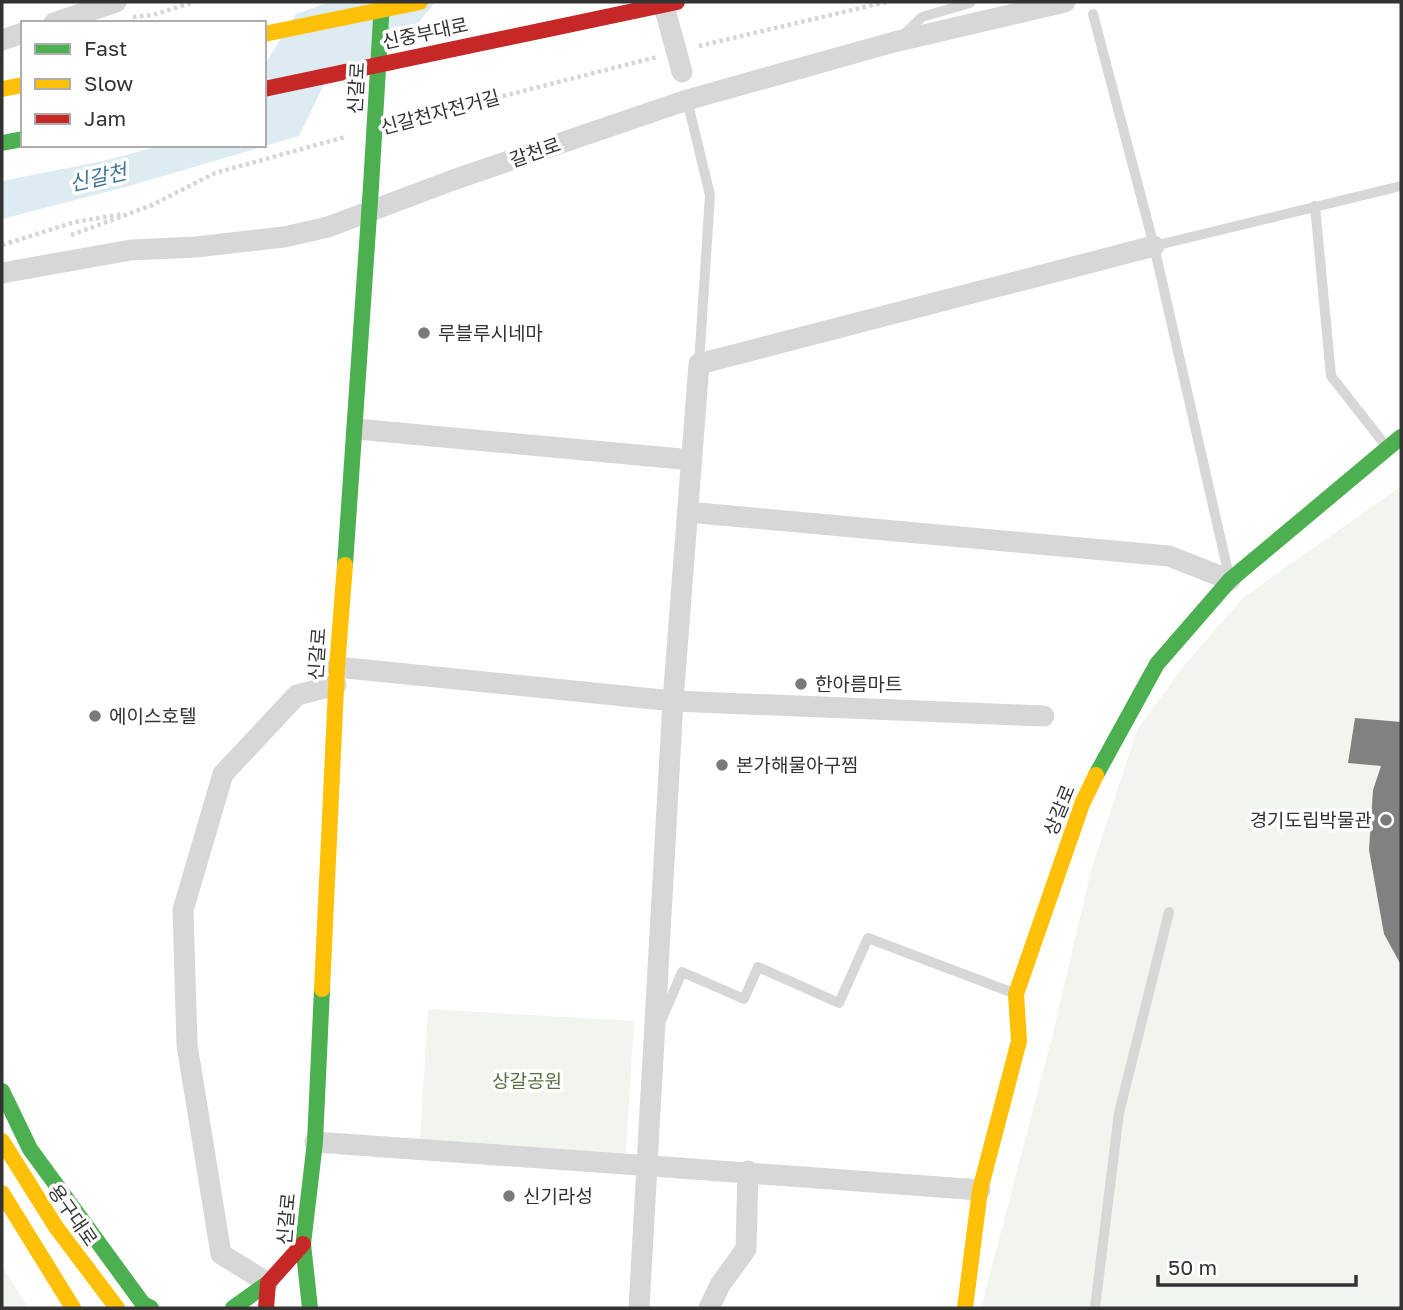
<svg xmlns="http://www.w3.org/2000/svg" width="1403" height="1310" viewBox="0 0 1403 1310" font-family="'Golos Text','Noto Sans KR',sans-serif">
  <rect width="100%" height="100%" fill="#fff"/>
  <g fill="#f1f5ed">
    <polygon points="1401,486 1401,1308 981,1308 1052,1037 1091,871 1137,730 1186,663 1243,598"/>
    <polygon points="428,1009 634,1021 626,1153 420,1141"/>
    <polygon points="2,1266 25,1303 29,1308 2,1308"/>
  </g>
  <polygon fill="#ddebf3" points="330,2 435,2 397,50 332,68 299,136 129,186 2,219 2,181 103,161 163,145 264,145 264,66 296,14"/>
  <polygon fill="#818181" points="1355,718 1401,722 1401,965 1384,934 1369,850 1373,790 1381,766 1348,763"/>
  <g fill="none" stroke-linecap="round" stroke-linejoin="round">
    <g stroke="#d6d6d6" stroke-width="4.5" stroke-dasharray="3.5 3.5" stroke-linecap="butt">
      <polyline points="133,17 153,15 194,2"/>
      <polyline points="699,46 886,2"/>
      <polyline points="401,122 657,57"/>
      <polyline points="71,235 150,206 215,173 345,137"/>
      <polyline points="2,245 75,222 123,214"/>
    </g>
    <g stroke="#d7d7d7" stroke-width="10">
      <polyline points="1093,14 1154,246 1229,576"/>
      <polyline points="902,36 922,17 970,3"/>
      <polyline points="687,100 710,195 699,364"/>
      <polyline points="1315,206 1331,376 1386,446"/>
      <polyline points="1154,246 1401,186"/>
      <polyline points="661,1021 682,972 744,999 758,967 839,1003 868,938 1016,994"/>
      <polyline points="1095,1308 1119,1113 1169,912"/>
    </g>
    <g stroke="#d7d7d7" stroke-width="21">
      <polyline points="54,23 116,2"/>
      <polyline points="2,40 23,33"/>
      <polyline points="2,273 131,250 196,247 284,237 328,227 453,180 687,100 894,42 1065,2"/>
      <polyline points="356,429 692,460"/>
      <polyline points="688,512 1169,556 1230,580"/>
      <polyline points="337,667 673,701 699,364 1154,246"/>
      <path d="M315 1142C537 1159 758 1172 980 1190"/>
      <polyline points="268,1283 221,1254 187,1045 183,910 223,774 297,695 336,685"/>
      <polyline points="639,1308 673,701 1044,716"/>
      <polyline points="709,1308 720,1285 746,1249 748,1171"/>
    </g>
    <g stroke="#4caf50" stroke-width="16">
      <polyline points="2,143 23,139"/>
      <polyline points="345,565 371,186"/>
      <polyline points="1096,775 1157,664 1230,580 1401,437"/>
      <polyline points="2,1091 30,1149 146,1308"/>
      <polyline points="145,1305 151,1308"/>
      <polyline points="233,1308 268,1283"/>
      <polyline points="310,1308 303,1244 315,1142 322,989"/>
    </g>
    <g stroke="#ffc107" stroke-width="16">
      <polyline points="2,89 23,85"/>
      <polyline points="322,989 337,667 345,565"/>
      <polyline points="2,1141 56,1227 117,1308"/>
      <polyline points="2,1193 73,1308"/>
      <polyline points="965,1308 980,1190 1019,1041 1016,994 1082,804 1096,775"/>
    </g>
    <polyline stroke="#c62828" stroke-width="16" points="266,1308 268,1283 303,1244"/>
    <polyline stroke="#d7d7d7" stroke-width="21" points="663,2 682,72"/>
    <polyline stroke="#4caf50" stroke-width="16" points="371,186 382,2"/>
    <polyline stroke="#ffc107" stroke-width="16" points="264,34 420,2"/>
    <polyline stroke="#c62828" stroke-width="16" points="264,89 677,2"/>
  </g>
  <g fill="#7a7a7a" stroke="#fff" stroke-width="2.5">
    <circle cx="424" cy="333" r="7"/>
    <circle cx="801" cy="684" r="7"/>
    <circle cx="95" cy="716" r="7"/>
    <circle cx="722" cy="765" r="7"/>
    <circle cx="1386" cy="820" r="7"/>
    <circle cx="509" cy="1196" r="7"/>
  </g>
  <g text-anchor="middle" stroke-width="7" stroke-linejoin="round" paint-order="stroke">
    <g font-size="19" fill="#333" stroke="#fff">
      <text transform="translate(425 33) rotate(-12)" y="7">신중부대로</text>
      <text transform="translate(356 88) rotate(-87)" y="7">신갈로</text>
      <text transform="translate(440 112) rotate(-15)" y="7">신갈천자전거길</text>
      <text transform="translate(535 152) rotate(-19)" y="7">갈천로</text>
      <text transform="translate(317 654) rotate(-86)" y="7">신갈로</text>
      <text transform="translate(1059 810) rotate(-68)" y="7">상갈로</text>
      <text transform="translate(73 1215) rotate(55)" y="7">용구대로</text>
      <text transform="translate(286 1219) rotate(-85)" y="7">신갈로</text>
    </g>
    <g font-size="19" fill="#333" stroke="#fff" text-anchor="start">
      <text x="438" y="340">루블루시네마</text>
      <text x="815" y="691">한아름마트</text>
      <text x="109" y="723">에이스호텔</text>
      <text x="736" y="772">본가해물아구찜</text>
      <text x="1372" y="827" text-anchor="end">경기도립박물관</text>
      <text x="523" y="1203">신기라성</text>
    </g>
    <g font-size="19" fill="#56703f" stroke="#fff">
      <text x="527" y="1088">상갈공원</text>
    </g>
    <g font-size="21" font-style="italic" fill="#3f7597" stroke="#fff">
      <text transform="translate(98 178) rotate(-13)" y="7">신갈천</text>
    </g>
  </g>
  <rect width="1403" height="1310" fill="none" stroke="#333333" stroke-width="7"/>
  <rect x="21" y="21" width="245" height="126" fill="#ffffff" stroke="#adadad" stroke-width="2"/>
  <rect x="35" y="44" width="35" height="10" fill="#4caf50" stroke="#adadad" stroke-width="2"/>
  <text x="84" y="56" font-size="21" fill="#333333">Fast</text>
  <rect x="35" y="79" width="35" height="10" fill="#ffc107" stroke="#adadad" stroke-width="2"/>
  <text x="84" y="91" font-size="21" fill="#333333">Slow</text>
  <rect x="35" y="114" width="35" height="10" fill="#c62828" stroke="#adadad" stroke-width="2"/>
  <text x="84" y="126" font-size="21" fill="#333333">Jam</text>
  <path d="M1158 1275v10h198v-10" fill="none" stroke="#333333" stroke-width="3.5"/>
  <text x="1168" y="1275" font-size="21" fill="#333333" stroke="#ffffff" stroke-width="5" paint-order="stroke">50 m</text>
</svg>
